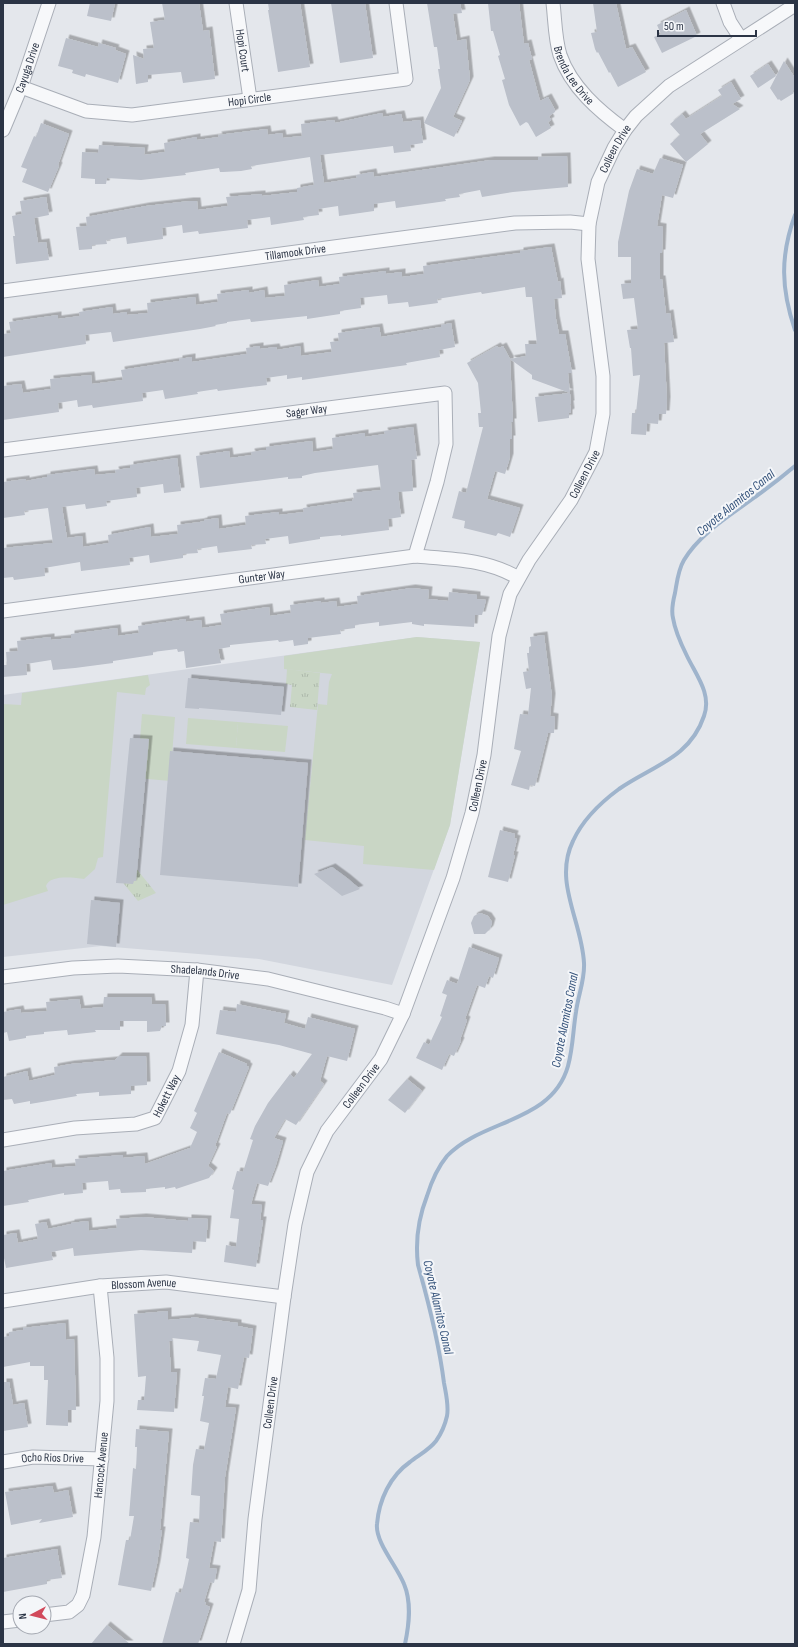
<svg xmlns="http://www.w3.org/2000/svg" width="798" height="1647" viewBox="0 0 798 1647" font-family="'Sofia Sans Condensed',sans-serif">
  <defs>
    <pattern id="park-tufts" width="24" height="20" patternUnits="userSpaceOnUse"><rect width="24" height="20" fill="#c9d6c5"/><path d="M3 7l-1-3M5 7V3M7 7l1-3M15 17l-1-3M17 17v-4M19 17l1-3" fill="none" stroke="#adb8ab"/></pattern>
    <filter id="shadow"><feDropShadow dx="3.5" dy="-3.5" stdDeviation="0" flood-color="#0004"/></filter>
  </defs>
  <rect width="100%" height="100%" fill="#e4e7ec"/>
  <polygon fill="#d2d6de" points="417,637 480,642 450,825 392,985 259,959 101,946 3,957 3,695"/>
  <g fill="#c9d6c5">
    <polygon points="417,637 480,642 450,825 434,870 363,864 364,846 305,840 318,704 327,705 329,682 332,674 284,669 284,656"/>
    <path d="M148 675 150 685 146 688 145 695 117 692 103 857 98 858 95 869 84 879C75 878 50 874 46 886L48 891 3 905V704L21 705 22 693Z"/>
    <polygon points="142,714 175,717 170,781 137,778"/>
    <polygon points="188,718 238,722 236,748 186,744"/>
    <polygon points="238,722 288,726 285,752 236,748"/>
  </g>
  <g fill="url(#park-tufts)">
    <polygon points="287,669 320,673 317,710 290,707 292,685 286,684"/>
    <polygon points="135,867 156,893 138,901 119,878"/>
  </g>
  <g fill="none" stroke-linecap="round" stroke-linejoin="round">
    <g stroke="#9fb4cc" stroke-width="4">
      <path d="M795 215C780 256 781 289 795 330"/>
      <path d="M405 1644C409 1625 412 1603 404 1584 397 1566 375 1542 377 1524 379 1500 390 1476 410 1462 419 1455 429 1450 436 1441 441 1434 445 1425 447 1416 449 1406 446 1394 444 1383 439 1343 429 1304 418 1265 415 1240 418 1219 427 1196 431 1183 438 1167 447 1156 482 1119 552 1123 568 1066 573 1048 573 1030 576 1012 578 995 585 980 584 963 582 921 553 882 573 841 583 819 600 803 619 789 652 766 690 758 704 716 712 694 696 675 687 656 681 644 675 631 673 618 671 610 673 601 675 593 677 582 678 570 684 560 700 533 731 515 755 497 769 487 782 477 795 466"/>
    </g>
  </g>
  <g fill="#bbc0ca" filter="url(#shadow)">
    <polygon points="90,3 115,3 111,21 87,16"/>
    <polygon points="162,3 199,3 203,31 209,30 215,79 183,83 181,72 148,75 148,82 136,84 133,55 144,59 143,49 154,48 150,22 165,20"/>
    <polygon points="268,3 300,3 310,67 278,72 268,10 269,10"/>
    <polygon points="331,3 365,3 373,58 340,63"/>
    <polygon points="427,3 460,3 462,13 453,14 457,41 466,39 470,80 453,117 462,121 454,137 424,123 441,88 438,69 440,69 437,47 434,47"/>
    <polygon points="488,3 519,3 524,44 528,43 532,59 529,60 540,101 548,97 555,110 555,112 549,116 551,120 548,122 551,128 536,137 528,123 526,122 520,126 509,105 502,80 505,79 498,56 500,55 493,31 491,31"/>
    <polygon points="593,3 616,3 626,49 632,47 646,72 618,87 610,72 609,73 598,52 597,53 595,49 591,33 597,32"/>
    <polygon points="686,10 697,36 662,53 654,37 661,34 657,25"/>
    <polygon points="66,38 98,47 99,43 116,48 115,50 126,54 118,83 86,74 85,77 72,73 73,70 58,66"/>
    <polygon points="784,61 795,78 795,89 792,91 794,93 781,101 779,99 778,100 770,88"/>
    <polygon points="768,64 776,76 758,88 750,76"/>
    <polygon points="731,82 741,99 732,104 740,109 700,134 708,144 686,162 670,144 680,135 670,124 682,114 686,119 722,96 718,90"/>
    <polygon points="382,113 383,117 401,114 403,122 420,120 423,143 410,145 411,151 394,153 393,146 320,155 324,183 357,178 356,175 373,172 374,177 491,160 538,160 538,157 567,156 568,187 513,192 482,197 480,190 459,194 460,197 445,199 446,201 432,203 396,208 395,201 374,204 374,211 339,216 338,206 318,209 319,215 303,217 304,220 271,225 270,217 247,220 248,228 199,234 198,231 183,233 182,225 162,228 163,239 127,244 126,237 106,240 107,244 92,245 92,249 79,250 76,227 87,226 86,217 146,206 190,201 197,201 198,210 228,206 226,197 262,194 262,196 297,192 297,188 314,185 310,157 251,166 252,169 241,171 223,172 220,172 219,168 185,173 186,175 141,180 107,178 106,184 95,184 95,179 81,178 82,152 98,153 99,145 145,148 144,155 165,152 164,143 197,137 197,140 219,137 218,135 267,129 268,135 282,133 283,138 302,136 301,124 334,120 335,123"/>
    <polygon points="41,123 69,134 58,165 59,166 48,192 22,182 27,169 21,167 34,136 36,137"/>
    <polygon points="660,158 683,165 673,198 662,195 657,226 663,227 662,253 660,253 660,279 662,279 666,314 670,313 674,342 664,343 667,400 666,414 659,414 658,424 647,423 646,435 631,434 632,413 636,413 640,375 633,376 631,348 630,348 627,330 638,329 634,298 623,299 621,284 631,283 631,257 618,257 618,242 629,191 637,169 653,174"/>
    <polygon points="46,197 49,215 34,218 38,243 46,242 49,260 16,264 13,236 15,236 12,216 22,214 20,201"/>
    <polygon points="551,247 558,282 560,281 562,298 554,299 556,319 559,334 565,334 572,373 568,373 571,404 570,404 571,412 569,413 569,418 538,422 535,397 570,393 532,379 532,375 510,359 513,422 511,422 512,439 510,439 510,457 505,474 495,471 487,499 520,508 510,537 498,533 496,536 464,528 465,521 452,518 459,491 466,493 483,427 479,427 478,413 481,413 478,383 467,363 497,346 499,348 503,346 510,359 526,356 525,344 537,344 532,297 526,297 525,287 482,294 481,292 437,299 438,303 409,307 408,302 388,304 387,295 360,298 361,308 340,311 340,314 307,319 307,316 251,322 250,319 227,322 227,323 215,325 216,326 200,329 113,342 111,332 85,335 86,344 3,357 3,334 11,333 9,322 58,315 58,319 80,316 79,312 112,307 113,314 127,312 127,315 148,313 147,303 195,297 196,305 218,302 217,294 249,290 249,293 264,290 265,298 285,296 284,285 318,280 319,287 340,284 339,277 386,271 386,274 402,272 402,277 424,274 423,266 520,253 520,251"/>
    <polygon points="451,323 455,347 439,350 440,357 406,363 407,365 302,380 302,377 287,379 287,375 266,378 267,385 218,391 217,389 197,392 198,394 165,399 163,390 142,393 143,401 114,405 93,408 92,405 78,407 77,400 58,403 59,412 3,420 3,386 21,384 23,393 51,389 50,379 91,375 92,384 123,380 121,370 179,361 179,359 192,357 192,362 247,354 246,348 260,346 260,349 276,347 277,350 300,346 301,356 332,352 330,342 339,341 338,333 379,327 381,337 441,327 441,325"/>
    <polygon points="413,427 417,459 411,460 413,491 398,492 401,517 388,519 389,530 341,536 341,535 320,537 320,539 289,544 288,536 265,539 266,544 251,545 252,549 218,553 217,546 197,549 198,553 183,554 183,558 150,563 149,555 129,558 130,565 81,571 80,562 44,568 45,576 14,580 13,577 3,578 3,548 53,543 48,508 24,511 25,515 3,518 3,482 26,479 26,481 47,477 47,475 94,469 95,475 116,473 115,470 130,468 130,465 177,458 181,491 164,493 163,484 136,488 137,497 106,501 107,506 86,509 85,504 62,507 67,538 82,536 83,547 109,543 108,535 150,527 151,537 178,534 177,525 200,522 204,521 204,520 218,518 219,529 246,525 245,516 279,512 279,515 304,512 303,508 352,501 352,500 354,499 353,493 381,490 378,465 315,473 302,476 302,478 288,479 288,477 200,488 196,456 229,451 230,458 252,455 251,452 266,450 266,447 312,441 313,452 333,449 332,438 365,433 365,437 385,434 384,431"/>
    <polygon points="412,588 429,590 428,599 448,601 449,592 477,595 477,599 486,600 482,615 475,615 474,627 424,624 424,626 412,624 412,622 379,626 379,622 355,625 355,628 340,630 341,634 308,638 308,644 294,646 293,640 279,642 278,640 230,645 230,647 218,649 221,663 186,668 184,651 178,652 177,649 153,652 153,655 113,661 113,663 75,668 53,670 51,660 26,664 27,675 3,677 3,665 7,665 6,652 18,651 17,641 51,637 51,640 71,638 71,634 117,628 118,636 139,633 138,626 186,619 186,622 201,620 202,628 222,625 220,614 269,607 270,616 291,613 290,605 321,601 321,603 336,601 337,607 358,604 357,596"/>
    <polygon points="544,635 552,697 550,716 555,717 554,733 548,733 535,786 530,785 529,790 511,785 521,751 514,749 520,714 528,715 531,688 526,689 523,672 529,671 527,653 529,653 529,647 531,646 530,637"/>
    <polygon points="188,678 284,687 281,715 199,708 199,709 185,708"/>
    <polygon points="130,738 149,739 136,881 134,881 133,884 116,883"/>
    <polygon points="170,751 308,763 298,887 160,875"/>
    <polygon points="500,830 515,834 514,838 517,839 513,855 515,855 508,882 488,877"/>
    <polygon points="332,867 347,878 360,889 342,896 314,874"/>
    <polygon points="91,900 120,903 116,947 87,944"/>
    <polygon points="480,913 488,916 492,922 490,929 485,934 474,934 471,923 474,916"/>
    <polygon points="469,947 499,958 493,978 489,976 485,988 477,985 465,1019 467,1020 460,1040 461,1041 454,1056 449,1054 442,1070 416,1058 424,1042 429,1045 442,1017 440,1016 447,995 442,993 447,980 457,984"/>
    <polygon points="104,997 151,997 152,1004 165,1004 166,1026 162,1026 160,1031 147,1032 147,1021 120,1021 120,1030 95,1030 96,1032 68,1035 67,1030 44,1032 44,1034 26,1036 26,1038 9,1041 7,1032 3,1033 3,1012 20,1009 21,1013 47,1011 46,1002 79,999 81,1009 103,1007"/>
    <polygon points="237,1004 286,1014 284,1023 305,1029 308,1017 355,1029 347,1061 327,1056 320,1081 324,1084 296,1125 285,1119 274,1138 283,1141 275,1168 268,1186 257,1183 251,1204 262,1205 260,1220 263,1220 256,1267 224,1262 226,1245 236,1247 239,1219 230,1218 234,1190 232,1189 237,1171 243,1172 253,1140 250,1139 255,1126 268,1103 290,1074 294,1078 312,1054 279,1045 216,1034 220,1010 236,1012"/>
    <polygon points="219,1052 247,1064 247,1066 249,1067 230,1114 227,1113 215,1146 217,1147 208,1166 214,1171 209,1178 176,1189 175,1187 165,1189 165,1187 146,1189 146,1192 121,1193 120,1189 109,1190 108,1181 82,1183 83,1193 64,1195 64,1193 28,1200 29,1202 3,1206 3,1171 51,1163 52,1168 76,1166 75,1159 123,1155 123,1158 144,1156 145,1164 190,1148 197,1132 190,1128 197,1113 194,1111"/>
    <polygon points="119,1056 146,1056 147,1085 131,1086 131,1094 99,1096 99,1092 76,1094 77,1096 30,1104 30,1101 14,1104 12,1099 3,1100 3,1077 27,1071 29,1081 55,1075 54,1067 71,1064 115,1060"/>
    <polygon points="407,1079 422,1091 405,1113 388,1100"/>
    <polygon points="143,1217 188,1221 188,1218 208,1219 206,1242 193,1241 192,1253 141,1250 74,1256 73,1248 51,1252 53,1260 6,1268 3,1253 3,1235 16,1233 18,1243 38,1239 35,1224 46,1222 48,1229 71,1224 71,1223 88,1221 89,1231 117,1228 116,1219"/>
    <polygon points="168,1311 168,1320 191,1318 191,1317 238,1323 238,1326 253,1329 249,1358 244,1357 238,1389 228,1387 225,1407 236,1408 225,1477 221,1542 214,1541 209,1568 217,1569 214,1583 210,1582 204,1602 206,1602 205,1605 210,1607 198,1644 162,1644 176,1592 181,1593 184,1583 189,1559 186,1558 190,1522 199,1523 200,1496 191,1495 193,1465 196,1449 204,1450 209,1423 200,1421 204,1396 202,1396 205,1378 216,1379 221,1355 197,1351 199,1341 172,1338 173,1341 169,1341 171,1372 177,1372 174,1412 137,1410 138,1400 144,1400 146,1376 138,1377 134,1314"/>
    <polygon points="65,1323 66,1340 74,1339 76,1410 68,1410 68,1426 46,1425 48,1380 44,1380 44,1366 30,1366 30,1362 3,1367 3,1337 9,1336 9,1332 23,1330 23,1328"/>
    <polygon points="3,1382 9,1382 13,1405 24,1403 28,1427 3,1431"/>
    <polygon points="136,1429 169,1432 160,1530 162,1530 157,1564 151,1591 118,1585 126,1540 130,1540 134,1516 129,1516 133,1468 136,1469 137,1447 135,1447"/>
    <polygon points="52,1486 54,1493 68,1490 73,1517 39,1523 42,1519 11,1525 5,1492"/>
    <polygon points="57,1549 62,1578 47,1580 47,1584 3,1592 3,1558"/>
    <polygon points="107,1625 130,1644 91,1644"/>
  </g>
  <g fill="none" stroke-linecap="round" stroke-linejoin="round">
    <defs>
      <g id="minor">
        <path id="s1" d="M236 3 250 99"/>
        <path id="s2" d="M553 3C555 20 555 39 560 55 571 87 599 111 625 130"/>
        <polyline points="723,3 730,22 741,39"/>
        <path id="s3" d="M21 87 86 111 132 115 406 79 396 3"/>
        <path id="s4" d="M3 130 21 87 49 3"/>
        <path id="s5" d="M3 291 515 223 570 222 589 224"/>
        <path id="s6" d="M3 450 445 393 446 444 437 482 415 556"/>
        <path id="s7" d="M3 611 415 556C450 559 488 559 518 578"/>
        <path id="s8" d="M3 977 73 968 118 966 197 970 268 979 385 1008 403 1014"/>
        <path id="s9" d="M3 1140 75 1128 136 1124 155 1118 179 1071 192 1025 197 970"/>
        <path id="s10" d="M3 1301 100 1286 166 1282 284 1297"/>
        <path id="s11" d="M3 1462 33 1457 102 1459"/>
        <path id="s12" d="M44 1615 69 1612 78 1605 83 1595 94 1537 107 1401V1358L100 1286"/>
        <polyline points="3,1622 20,1620"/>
        <path id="s13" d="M233 1644 249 1590 255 1519 284 1297 295 1224 307 1172 327 1131 381 1059 403 1014 453 878 472 813 484 755 499 636 510 594 529 560 571 500 596 452 603 414V376L588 259 589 224 598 182 614 148 625 130 636 116 669 86 795 5"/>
      </g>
    </defs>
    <use href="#minor" stroke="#a9aeb7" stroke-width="15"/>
    <use href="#minor" stroke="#f7f8fa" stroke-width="13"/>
  </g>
  <g text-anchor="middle" stroke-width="4" stroke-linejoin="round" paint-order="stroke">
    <g font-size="12" fill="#2b3445" stroke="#f4f6f9">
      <text dy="4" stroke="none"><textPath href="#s1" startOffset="48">Hopi Court</textPath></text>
      <text dy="4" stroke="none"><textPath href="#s4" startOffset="67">Cayuga Drive</textPath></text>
      <text dy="4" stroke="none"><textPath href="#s2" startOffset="77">Brenda Lee Drive</textPath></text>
      <text dy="4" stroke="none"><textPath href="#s3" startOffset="234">Hopi Circle</textPath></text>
      <text dy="4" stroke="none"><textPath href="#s13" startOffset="1576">Colleen Drive</textPath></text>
      <text dy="4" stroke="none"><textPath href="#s5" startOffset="295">Tillamook Drive</textPath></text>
      <text dy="4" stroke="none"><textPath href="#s6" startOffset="306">Sager Way</textPath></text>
      <text dy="4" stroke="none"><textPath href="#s13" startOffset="1241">Colleen Drive</textPath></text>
      <text dy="4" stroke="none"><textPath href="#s7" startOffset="261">Gunter Way</textPath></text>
      <text dy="4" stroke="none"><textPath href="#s13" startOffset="905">Colleen Drive</textPath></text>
      <text dy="4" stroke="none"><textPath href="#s8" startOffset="203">Shadelands Drive</textPath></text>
      <text dy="4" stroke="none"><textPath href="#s13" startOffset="581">Colleen Drive</textPath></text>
      <text dy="4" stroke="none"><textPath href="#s9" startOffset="179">Hokett Way</textPath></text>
      <text dy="4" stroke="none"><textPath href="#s10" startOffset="142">Blossom Avenue</textPath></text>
      <text dy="4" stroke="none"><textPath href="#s13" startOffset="245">Colleen Drive</textPath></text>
      <text dy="4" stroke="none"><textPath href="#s11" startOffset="50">Ocho Rios Drive</textPath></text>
      <text dy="4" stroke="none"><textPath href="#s12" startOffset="179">Hancock Avenue</textPath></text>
    </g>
    <g font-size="13" font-style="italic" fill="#34527a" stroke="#f4f6f9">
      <text transform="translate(735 502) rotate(-39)" y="5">Coyote Alamitos Canal</text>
      <text transform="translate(564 1020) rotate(-79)" y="5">Coyote Alamitos Canal</text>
      <text transform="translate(439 1307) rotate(77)" y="5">Coyote Alamitos Canal</text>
    </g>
  </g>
  <rect width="798" height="1647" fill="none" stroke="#2b3445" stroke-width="8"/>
  <g transform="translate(32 1615) rotate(263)"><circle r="19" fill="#f4f6f9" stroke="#a4a8b1"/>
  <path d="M0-3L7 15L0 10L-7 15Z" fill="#d1495b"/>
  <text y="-6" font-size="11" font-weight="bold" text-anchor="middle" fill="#2b3445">N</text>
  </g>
  <path d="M658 30v6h98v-6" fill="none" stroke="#2b3445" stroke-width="2"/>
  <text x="664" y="30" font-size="12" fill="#2b3445" stroke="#f4f6f9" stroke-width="3" paint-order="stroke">50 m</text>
</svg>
